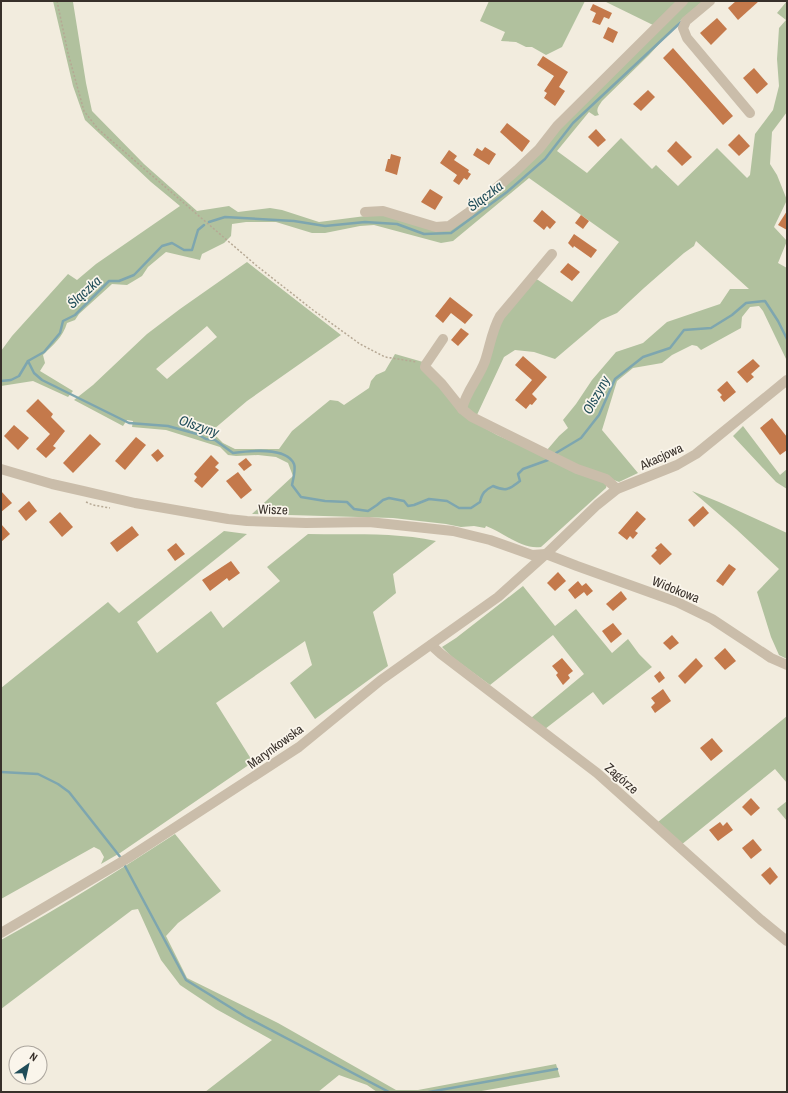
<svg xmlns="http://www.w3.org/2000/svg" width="788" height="1093" viewBox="0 0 788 1093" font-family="'Archivo Narrow',sans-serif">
  <rect width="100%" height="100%" fill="#f2ecde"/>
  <g fill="#b1c19e" fill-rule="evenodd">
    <path d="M53 1H72L73 2 86 83 92 111 144 164 197 211 229 206 238 212 270 208 282 210 319 222 381 214 446 231 558 129 688 1H703L682 19 649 55 602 101C599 106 595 109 599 115L595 116 589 112 557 151 587 173 621 138 652 169 656 165 678 186 717 148 747 178 750 175 755 134 773 110 779 86 777 59 779 28 786 20 777 13 787 1V112L772 132 770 164 777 175 787 200 774 227 787 241 778 263 787 268V361L763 311 759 306 750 307 742 317 741 328 701 350 697 346 692 345 672 355 662 363 633 368 617 381 602 430 638 473 619 482 580 467 547 450 559 436 568 428 563 420 576 404 592 380 616 352 643 343 667 322 720 304 730 289H749L696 241 694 246 684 253 644 288 617 313 601 320 555 359 534 352 515 350 504 357 476 417 466 408 496 328 535 278 572 302 619 242 529 178 453 241 441 243 374 225 360 226 325 233H312L276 222H246L232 224 231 236 224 243 202 254 200 260 166 252 148 267 142 276 127 285 112 284 79 314 75 320 67 323C63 337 53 345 43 355L45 363 40 371 73 391 68 397 33 381 1 386V351L12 336 68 274 77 280 96 264 180 206 151 182 85 120 73 86Z"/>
    <polygon points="489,1 585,1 562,47 546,55 532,47 526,47 516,42 501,41 505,32 480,21"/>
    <polygon points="604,1 679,1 653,25"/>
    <path d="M247 262 341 335 247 401 207 435 216 436 223 443 235 449H279L292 431 330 400 338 401 344 405 369 388 371 381 376 375 385 371 395 354 423 362 483 427 497 435 545 456 550 461 559 463 607 484 606 488 541 547C522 550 503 532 486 526L485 528 474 526 461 527 446 524 393 518 252 514 293 476 288 463 276 457 258 455 236 456 228 455 220 447 166 430 132 427 133 421 127 420 123 426 74 400 93 385 147 334 180 309ZM207 326 217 337 167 379 156 369Z"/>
    <polygon points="743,426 780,475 787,469 787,489 776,482 733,436"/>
    <polygon points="692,491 719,502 787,533 787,659 779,655 771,637 757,592 779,569 736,529"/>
    <path d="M224 531 247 534 137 622 157 653 211 611 223 628 280 581 267 567 308 534C350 535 395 532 436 541L393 574 396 593 373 612 388 666 315 719 290 683 312 665 305 641 216 703 253 762 120 853 101 864 104 857 100 850 94 847 1 899V688L108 602 119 613Z"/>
    <polygon points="523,586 555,626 576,609 612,653 628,639 639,654 652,667 603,705 593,692 545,729 531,718 584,674 553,635 490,685 452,657 442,647 456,638"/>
    <polygon points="787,716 787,783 775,769 681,845 658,822"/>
    <polygon points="787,801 787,821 777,809"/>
    <path d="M175 834 221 891 178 923 166 936 187 978 278 1023 396 1090H418L556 1064 560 1077 476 1092H377L367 1085 339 1075 318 1092H205L272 1040 216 1009 180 985 161 960 138 909 132 910 1 1009V940C61 907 118 871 175 834Z"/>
  </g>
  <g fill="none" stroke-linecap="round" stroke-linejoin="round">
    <g stroke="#7ea6af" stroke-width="2.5">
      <polyline points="209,222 225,217 294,221 325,226 365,222 397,224 424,234 451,233 507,192 545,159 573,123 681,22"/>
      <path d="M28 361 34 373 42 380 129 423 168 426 197 434 206 439 215 440 233 453C248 451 286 446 294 464 296 469 293 480 292 485L301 497 325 501 347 502 354 509 368 511 377 505 383 500 389 498 404 501 408 506 414 505 429 499 447 501 459 508H471L480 502C482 493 485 490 493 486 507 492 509 489 520 481L518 474 523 469 548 460"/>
      <polyline points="1,381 11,380 19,376 28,361 44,352 60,333 63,321 75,315 109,281 119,281 134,275 162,246 172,243 184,250 192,250 198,230 204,225"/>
      <polyline points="556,453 581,438 599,415 615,379 643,357 670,348 684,330 711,328 732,315 746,303 765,301 778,321 787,339"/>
      <polyline points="1,772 38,774 58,784 69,792 121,858"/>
      <polyline points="125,866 186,980 246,1017 389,1092"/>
      <polyline points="429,1092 557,1069"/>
    </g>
  </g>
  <g fill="#c4794b">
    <polygon points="736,1 759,1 738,20 728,8"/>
    <polygon points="593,4 612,13 609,19 604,17 600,25 592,22 596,13 590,10"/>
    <polygon points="717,18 727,29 711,45 700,33"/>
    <polygon points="608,27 618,32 613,43 603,38"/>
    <polygon points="673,48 733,116 723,125 686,83 663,58"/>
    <polygon points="543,56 568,72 559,87 565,91 555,106 544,98 547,93 544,91 554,76 537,65"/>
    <polygon points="754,68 768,84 757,94 743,78"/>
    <polygon points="648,90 655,97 641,111 633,104"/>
    <polygon points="507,123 530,141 522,152 500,132"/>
    <polygon points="596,129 606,140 598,147 588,137"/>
    <polygon points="739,134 750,146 739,156 728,145"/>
    <polygon points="676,141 692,157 682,166 667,151"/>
    <polygon points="485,147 496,154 489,165 473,155 477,148 482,151"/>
    <polygon points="449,150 457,156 454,160 469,170 468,172 471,174 467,180 464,178 459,185 453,181 457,175 440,163"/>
    <polygon points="391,154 401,157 397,175 385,171 388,159 390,159"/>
    <polygon points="430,189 443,197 435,210 421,202"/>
    <polygon points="542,210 556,222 550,229 547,226 544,230 533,221"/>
    <polygon points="787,211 787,230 778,225"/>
    <polygon points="581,215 589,221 583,229 575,223"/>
    <polygon points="574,234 597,250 591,258 574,246 573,248 568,243"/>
    <polygon points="568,263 580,272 572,281 560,272"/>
    <polygon points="450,297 473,315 465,324 451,313 443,323 435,316"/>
    <polygon points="461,328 469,334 458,346 451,340"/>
    <polygon points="523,356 547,377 532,394 537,399 532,405 530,404 526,409 515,400 532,380 515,365"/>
    <polygon points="753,359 760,366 751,374 754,377 747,383 737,372"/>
    <polygon points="727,381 736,392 724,402 720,397 722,395 717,390"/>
    <polygon points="38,399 53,414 51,417 65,431 53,446 56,448 46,458 36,449 50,434 26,411"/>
    <polygon points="772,418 787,437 787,450 780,455 760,428"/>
    <polygon points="14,425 29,438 18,450 4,436"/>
    <polygon points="90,434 101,444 73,473 63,463"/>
    <polygon points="136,437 146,445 125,470 115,461"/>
    <polygon points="158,449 164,456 157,462 151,455"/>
    <polygon points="211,455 219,463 215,467 219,470 202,488 194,481 197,477 194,474"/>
    <polygon points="246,458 252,465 244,471 238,464"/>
    <polygon points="238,472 252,490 241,499 226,481"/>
    <polygon points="1,491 12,503 1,512"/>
    <polygon points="29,501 37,511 26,521 18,511"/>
    <polygon points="703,506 709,513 694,527 688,520"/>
    <polygon points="637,511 646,519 635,531 638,533 633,539 630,536 627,540 618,533"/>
    <polygon points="60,512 73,527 62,537 49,522"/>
    <polygon points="1,524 10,534 1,542"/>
    <polygon points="132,526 139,535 117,552 110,543"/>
    <polygon points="176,543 185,554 175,561 167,550"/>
    <polygon points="661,543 672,554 660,565 651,556 657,550 655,548"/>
    <polygon points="231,561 240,573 229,581 227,578 210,591 202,580"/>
    <polygon points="729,564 736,569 723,586 716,581"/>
    <polygon points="558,572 566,581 555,591 547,583"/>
    <polygon points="578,581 582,586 586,583 593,591 587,596 584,592 575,599 568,590"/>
    <polygon points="621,591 627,599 613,611 606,604"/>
    <polygon points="613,623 622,634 611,643 602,631"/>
    <polygon points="672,635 679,643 670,650 663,643"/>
    <polygon points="725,648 736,661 725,670 714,658"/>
    <polygon points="562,658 573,671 568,675 570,678 563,685 556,675 558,673 552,666"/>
    <polygon points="696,658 703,666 685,684 678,676"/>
    <polygon points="660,671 665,678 659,683 654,676"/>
    <polygon points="663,689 671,701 655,713 651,707 655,703 651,698"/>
    <polygon points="712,738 723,751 711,761 700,748"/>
    <polygon points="751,798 760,808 751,816 742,807"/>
    <polygon points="720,822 723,826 727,822 733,830 718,841 709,830"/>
    <polygon points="753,839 762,850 751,859 742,848"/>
    <polygon points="770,867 778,877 770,885 761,875"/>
  </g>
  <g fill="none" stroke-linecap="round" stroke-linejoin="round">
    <g stroke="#b6a894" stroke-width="1.5" stroke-dasharray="2 2" stroke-linecap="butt">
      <polyline points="57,1 68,53 84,111 98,129 257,266 313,310 360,344 385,357 417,362"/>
      <polyline points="86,502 93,505 110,508"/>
    </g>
    <g stroke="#cabdaa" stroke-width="10">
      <polyline points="710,1 686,21 683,28 687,38 750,113"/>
      <polyline points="365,212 383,211 436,227 449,226 469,212 517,170 539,149 557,126 683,1"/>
      <polyline points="443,339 426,364 425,367 442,384 462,409 472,417 577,469 606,479 617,489"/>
      <path d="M462 409C466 391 479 378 485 361 490 346 492 330 500 316L552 254"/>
      <polyline points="1,469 52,484 83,491 135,503 228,519 247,521 306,523 369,522 453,531 490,540 532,555 546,554 577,566 677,602 712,619 771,658 787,665"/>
      <polyline points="431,645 441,654 597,773 761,920 787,941"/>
      <polyline points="1,933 128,858 299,747 381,680 498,597 546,554 597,505 617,489 677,465 696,454 787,380"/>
    </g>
  </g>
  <g text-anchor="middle" stroke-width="3.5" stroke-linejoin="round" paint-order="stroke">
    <g font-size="13" fill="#38302a" stroke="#faf5eb">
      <text transform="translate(661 456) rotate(-25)" y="5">Akacjowa</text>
      <text transform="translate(273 509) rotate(2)" y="5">Wisze</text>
      <text transform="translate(676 589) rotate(22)" y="5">Widokowa</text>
      <text transform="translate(275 746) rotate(-36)" y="5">Marynkowska</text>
      <text transform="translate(622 778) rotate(41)" y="5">Zagórze</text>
    </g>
    <g font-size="14" font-style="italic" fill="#204d59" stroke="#faf5eb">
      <text transform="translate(485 196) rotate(-37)" y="5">Ślączka</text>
      <text transform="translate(84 292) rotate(-42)" y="5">Ślączka</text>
      <text transform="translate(596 395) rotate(-61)" y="5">Olszyny</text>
      <text transform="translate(199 426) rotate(19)" y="5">Olszyny</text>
    </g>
  </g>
  <rect width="788" height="1093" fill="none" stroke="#38302a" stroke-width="4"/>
  <g transform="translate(28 1065) rotate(34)"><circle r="19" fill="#faf5eb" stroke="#aca69e"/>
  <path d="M0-3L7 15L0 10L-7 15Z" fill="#204d59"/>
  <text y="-6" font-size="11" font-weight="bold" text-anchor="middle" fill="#38302a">N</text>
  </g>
</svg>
